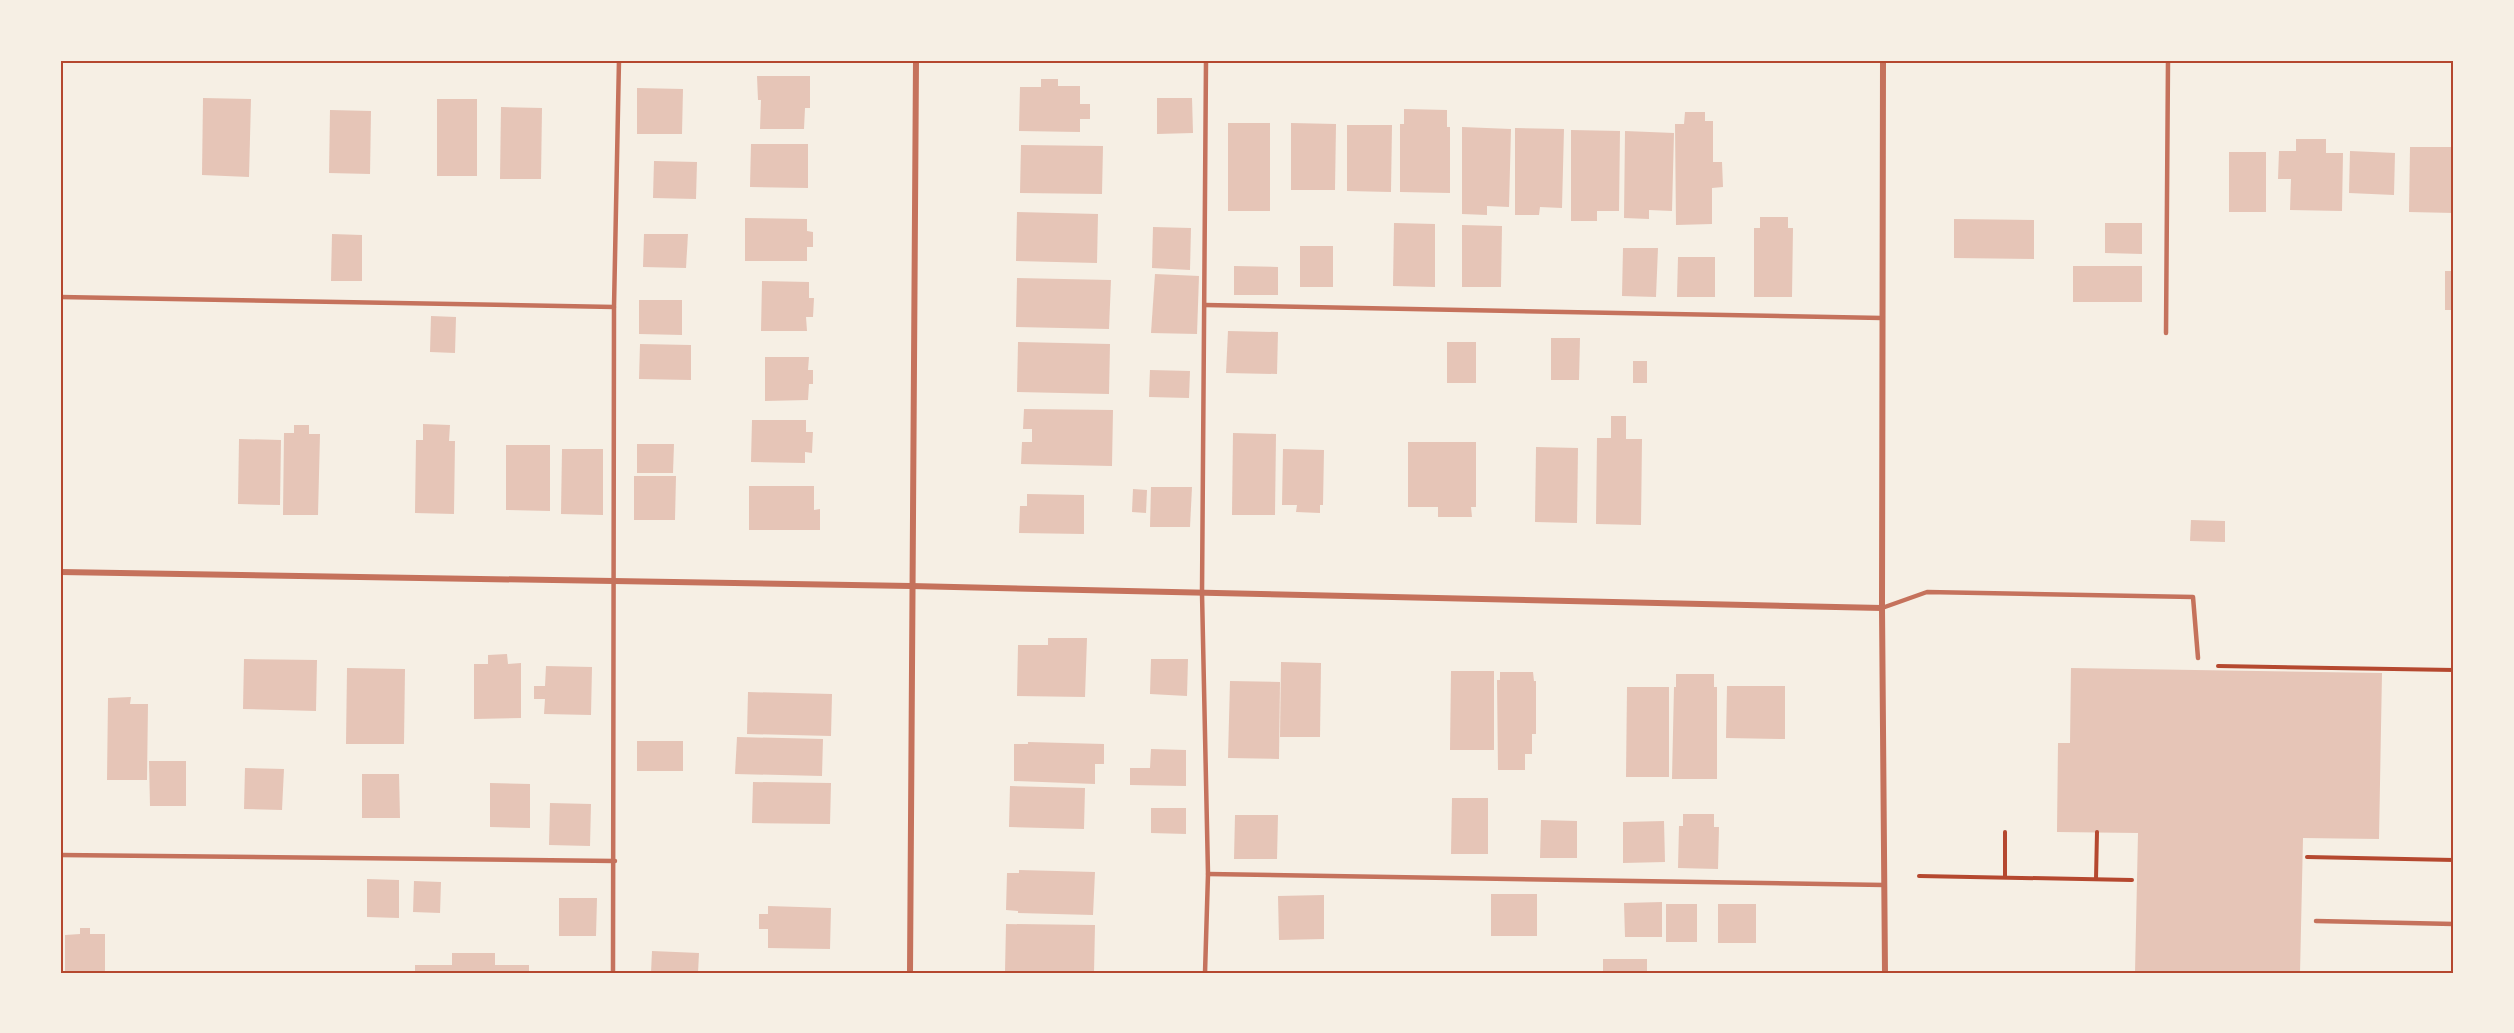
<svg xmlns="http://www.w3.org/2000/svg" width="2514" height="1033" viewBox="0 0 2514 1033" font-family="Roboto,sans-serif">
  <rect width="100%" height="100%" fill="#f6efe4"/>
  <g fill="#e6c5b7">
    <polygon points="757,76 810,76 810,108 805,108 804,129 760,129 761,100 758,100"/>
    <polygon points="1041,79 1058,79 1058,86 1080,86 1080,104 1090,104 1090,119 1080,119 1080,132 1019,131 1020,87 1041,87"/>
    <polygon points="637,88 683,89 682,134 637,134"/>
    <polygon points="203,98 251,99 249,177 202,175"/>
    <polygon points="1157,98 1192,98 1193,133 1157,134"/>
    <rect x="437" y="99" width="40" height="77"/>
    <polygon points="501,107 542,108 541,179 500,179"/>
    <polygon points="1404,109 1447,110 1447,127 1450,127 1450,193 1400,192 1400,124 1404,124"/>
    <polygon points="330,110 371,111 370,174 329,173"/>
    <polygon points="1685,112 1705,112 1705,121 1713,121 1713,162 1722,162 1723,187 1712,188 1712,224 1676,225 1675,124 1684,124"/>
    <rect x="1228" y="123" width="42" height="88"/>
    <polygon points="1291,123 1336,124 1335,190 1291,190"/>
    <polygon points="1347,125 1392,125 1391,192 1347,191"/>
    <polygon points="1462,127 1511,129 1509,207 1487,206 1487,215 1462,214"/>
    <polygon points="1515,128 1564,129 1562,208 1540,207 1539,215 1515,215"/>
    <polygon points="1571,130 1620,131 1619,211 1597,211 1597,221 1571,221"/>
    <polygon points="1625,131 1674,133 1672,211 1649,210 1649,219 1624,218"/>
    <polygon points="2296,139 2326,139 2326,153 2343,153 2342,211 2290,210 2291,179 2278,179 2279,151 2296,151"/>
    <polygon points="751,144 808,144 808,188 750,187"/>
    <polygon points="1021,145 1103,146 1102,194 1020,193"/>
    <polygon points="2410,147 2454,147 2454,213 2409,212"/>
    <polygon points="2350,151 2395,153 2394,195 2349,193"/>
    <rect x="2229" y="152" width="37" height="60"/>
    <polygon points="654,161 697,162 696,199 653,198"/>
    <polygon points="1017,212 1098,214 1097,263 1016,261"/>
    <polygon points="1760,217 1788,217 1788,228 1793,228 1792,297 1754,297 1754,228 1760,228"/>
    <polygon points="745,218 807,219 807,231 813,232 813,247 807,247 807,261 745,261"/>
    <polygon points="1954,219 2034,220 2034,259 1954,258"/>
    <polygon points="1394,223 1435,224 1435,287 1393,286"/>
    <polygon points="2105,223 2142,223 2142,254 2105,253"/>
    <polygon points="1462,225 1502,226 1501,287 1462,287"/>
    <polygon points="1153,227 1191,228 1190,270 1152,268"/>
    <polygon points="332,234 362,235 362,281 331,281"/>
    <polygon points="644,234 688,234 686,268 643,267"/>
    <rect x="1300" y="246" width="33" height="41"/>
    <polygon points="1623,248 1658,248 1656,297 1622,296"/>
    <polygon points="1678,257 1715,257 1715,297 1677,297"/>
    <polygon points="1234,266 1278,267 1278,295 1234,295"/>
    <rect x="2073" y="266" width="69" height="36"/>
    <rect x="2445" y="271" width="9" height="39"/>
    <polygon points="1155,274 1199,276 1197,334 1151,333"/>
    <polygon points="1017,278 1111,280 1109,329 1016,327"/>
    <polygon points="762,281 809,282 809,298 814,298 813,317 806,317 807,331 761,331"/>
    <polygon points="639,300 682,300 682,335 639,334"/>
    <polygon points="431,316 456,317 455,353 430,352"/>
    <polygon points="1228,331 1278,332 1277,374 1226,373"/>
    <polygon points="1551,338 1580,338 1579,380 1551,380"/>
    <polygon points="1018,342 1110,344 1109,394 1017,392"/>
    <rect x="1447" y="342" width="29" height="41"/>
    <polygon points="640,344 691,345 691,380 639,379"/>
    <polygon points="765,357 809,357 808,370 813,370 813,384 809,384 808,400 765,401"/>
    <rect x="1633" y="361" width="14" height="22"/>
    <polygon points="1150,370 1190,371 1189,398 1149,397"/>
    <polygon points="1024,409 1113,410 1112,466 1021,464 1022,442 1032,442 1032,429 1023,429"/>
    <polygon points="1611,416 1626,416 1626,439 1642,439 1641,525 1596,524 1597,438 1611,438"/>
    <polygon points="752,420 806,420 806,432 813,432 812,453 805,452 805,463 751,462"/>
    <polygon points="423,424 450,425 449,441 455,441 454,514 415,513 416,440 423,440"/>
    <polygon points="294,425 309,425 309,434 320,434 318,515 283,515 284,433 294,433"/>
    <polygon points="1233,433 1276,434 1275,515 1232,515"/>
    <polygon points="239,439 281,440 280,505 238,504"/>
    <polygon points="1408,442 1476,442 1476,507 1471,507 1472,517 1438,517 1438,507 1408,507"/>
    <polygon points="637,444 674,444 673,473 637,473"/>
    <polygon points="506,445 550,445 550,511 506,510"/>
    <polygon points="1536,447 1578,448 1577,523 1535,522"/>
    <polygon points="562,449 603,449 603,515 561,514"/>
    <polygon points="1283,449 1324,450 1323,505 1320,505 1320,513 1296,512 1297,505 1282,505"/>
    <polygon points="634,476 676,476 675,520 634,520"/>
    <polygon points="749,486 814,486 814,510 820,509 820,530 749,530"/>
    <polygon points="1151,487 1192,487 1190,527 1150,527"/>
    <polygon points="1133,489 1147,490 1146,513 1132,512"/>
    <polygon points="1027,494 1084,495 1084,534 1019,533 1020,506 1027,506"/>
    <polygon points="2191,520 2225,521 2225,542 2190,541"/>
    <polygon points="1048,638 1087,638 1085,697 1017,696 1018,645 1048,645"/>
    <polygon points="507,654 508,664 521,663 521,718 474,719 474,664 488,664 488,655"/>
    <polygon points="244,659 317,660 316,711 243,709"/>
    <polygon points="1151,659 1188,659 1187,696 1150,694"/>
    <polygon points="1281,662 1321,663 1320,737 1280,737"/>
    <polygon points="546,666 592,667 591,715 544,714 545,699 534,699 534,686 545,686"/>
    <polygon points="347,668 405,669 404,744 346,744"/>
    <polygon points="2071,668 2382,673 2379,839 2303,838 2300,973 2135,973 2138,833 2057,832 2058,743 2070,743"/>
    <polygon points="1451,671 1494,671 1494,750 1450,750"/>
    <polygon points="1500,672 1533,672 1534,681 1536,681 1536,734 1532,734 1532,754 1525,754 1525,770 1498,770 1497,680 1500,680"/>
    <polygon points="1676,674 1714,674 1714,687 1717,687 1717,779 1672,779 1674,687 1676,687"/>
    <polygon points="1230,681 1280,682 1279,759 1228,758"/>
    <polygon points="1727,686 1785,686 1785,739 1726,738"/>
    <polygon points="1627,687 1669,687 1669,777 1626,777"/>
    <polygon points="748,692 832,694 831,736 747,734"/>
    <polygon points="131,697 130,704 148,704 147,780 107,780 108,698"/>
    <polygon points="737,737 823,739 822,776 735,774"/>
    <rect x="637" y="741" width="46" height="30"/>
    <polygon points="1028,742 1104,744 1104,764 1095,764 1095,784 1014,781 1014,744 1028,744"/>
    <polygon points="1151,749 1186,750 1186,786 1130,785 1130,768 1150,768"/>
    <polygon points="149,761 186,761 186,806 150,806"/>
    <polygon points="245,768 284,769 282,810 244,809"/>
    <polygon points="362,774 399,774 400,818 362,818"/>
    <polygon points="753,782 831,783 830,824 752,823"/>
    <polygon points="490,783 530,784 530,828 490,827"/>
    <polygon points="1010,786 1085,788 1084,829 1009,827"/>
    <polygon points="1452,798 1488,798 1488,854 1451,854"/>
    <polygon points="550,803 591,804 590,846 549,845"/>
    <polygon points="1151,808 1186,808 1186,834 1151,833"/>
    <polygon points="1683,814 1714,814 1714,827 1719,827 1718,869 1678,868 1679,826 1683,826"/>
    <polygon points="1235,815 1278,815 1277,859 1234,859"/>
    <polygon points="1541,820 1577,821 1577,858 1540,858"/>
    <polygon points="1664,821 1665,862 1623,863 1623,822"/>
    <polygon points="1019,870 1095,872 1093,915 1018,913 1018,911 1006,910 1007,873 1019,873"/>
    <polygon points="367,879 399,880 399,918 367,917"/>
    <polygon points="414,881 441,882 440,913 413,912"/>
    <rect x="1491" y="894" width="46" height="42"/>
    <polygon points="1324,895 1324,939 1279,940 1278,896"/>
    <polygon points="559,898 597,898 596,936 559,936"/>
    <polygon points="1662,902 1662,937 1625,937 1624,903"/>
    <rect x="1666" y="904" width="31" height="38"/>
    <rect x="1718" y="904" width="38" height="39"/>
    <polygon points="768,906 831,908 830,949 768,948 768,929 759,929 759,914 768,914"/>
    <polygon points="1006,924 1095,925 1094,973 1005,972"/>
    <polygon points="80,928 90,928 90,934 105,934 105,973 65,973 65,935 80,934"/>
    <polygon points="652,951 699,953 698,973 651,973"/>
    <polygon points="452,953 495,953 495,965 529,965 529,973 415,973 415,965 452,965"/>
    <rect x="1603" y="959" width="44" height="14"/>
  </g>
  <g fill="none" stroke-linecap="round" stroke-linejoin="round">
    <g stroke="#b5482f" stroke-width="4">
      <polyline points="2218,666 2454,670"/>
      <polyline points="2307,857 2454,860"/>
      <polyline points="1919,876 2132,880"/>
      <polyline points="2005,877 2005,832"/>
      <polyline points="2096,879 2097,832"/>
    </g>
    <g stroke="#c5725c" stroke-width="4.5">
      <polyline points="60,297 614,307"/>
      <polyline points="1205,305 1882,318"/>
      <polyline points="2166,333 2168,60"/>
      <polyline points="1882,608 1927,592 2193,597 2198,658"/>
      <polyline points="60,855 615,861"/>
      <polyline points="1208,874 1884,885"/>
      <polyline points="2316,921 2454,924"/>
      <polyline points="613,973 614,307 619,60"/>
      <polyline points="1205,973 1208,874 1202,593 1206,60"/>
    </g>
    <g stroke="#c5725c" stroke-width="6">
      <polyline points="1883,60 1882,608 1885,973"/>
      <polyline points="60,572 911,586 1882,608"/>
      <polyline points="910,973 916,60"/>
    </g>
  </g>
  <rect width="2514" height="1033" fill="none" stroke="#f6efe4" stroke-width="123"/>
  <rect x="62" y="62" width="2390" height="910" fill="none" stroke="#b5482f" stroke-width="2"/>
</svg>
